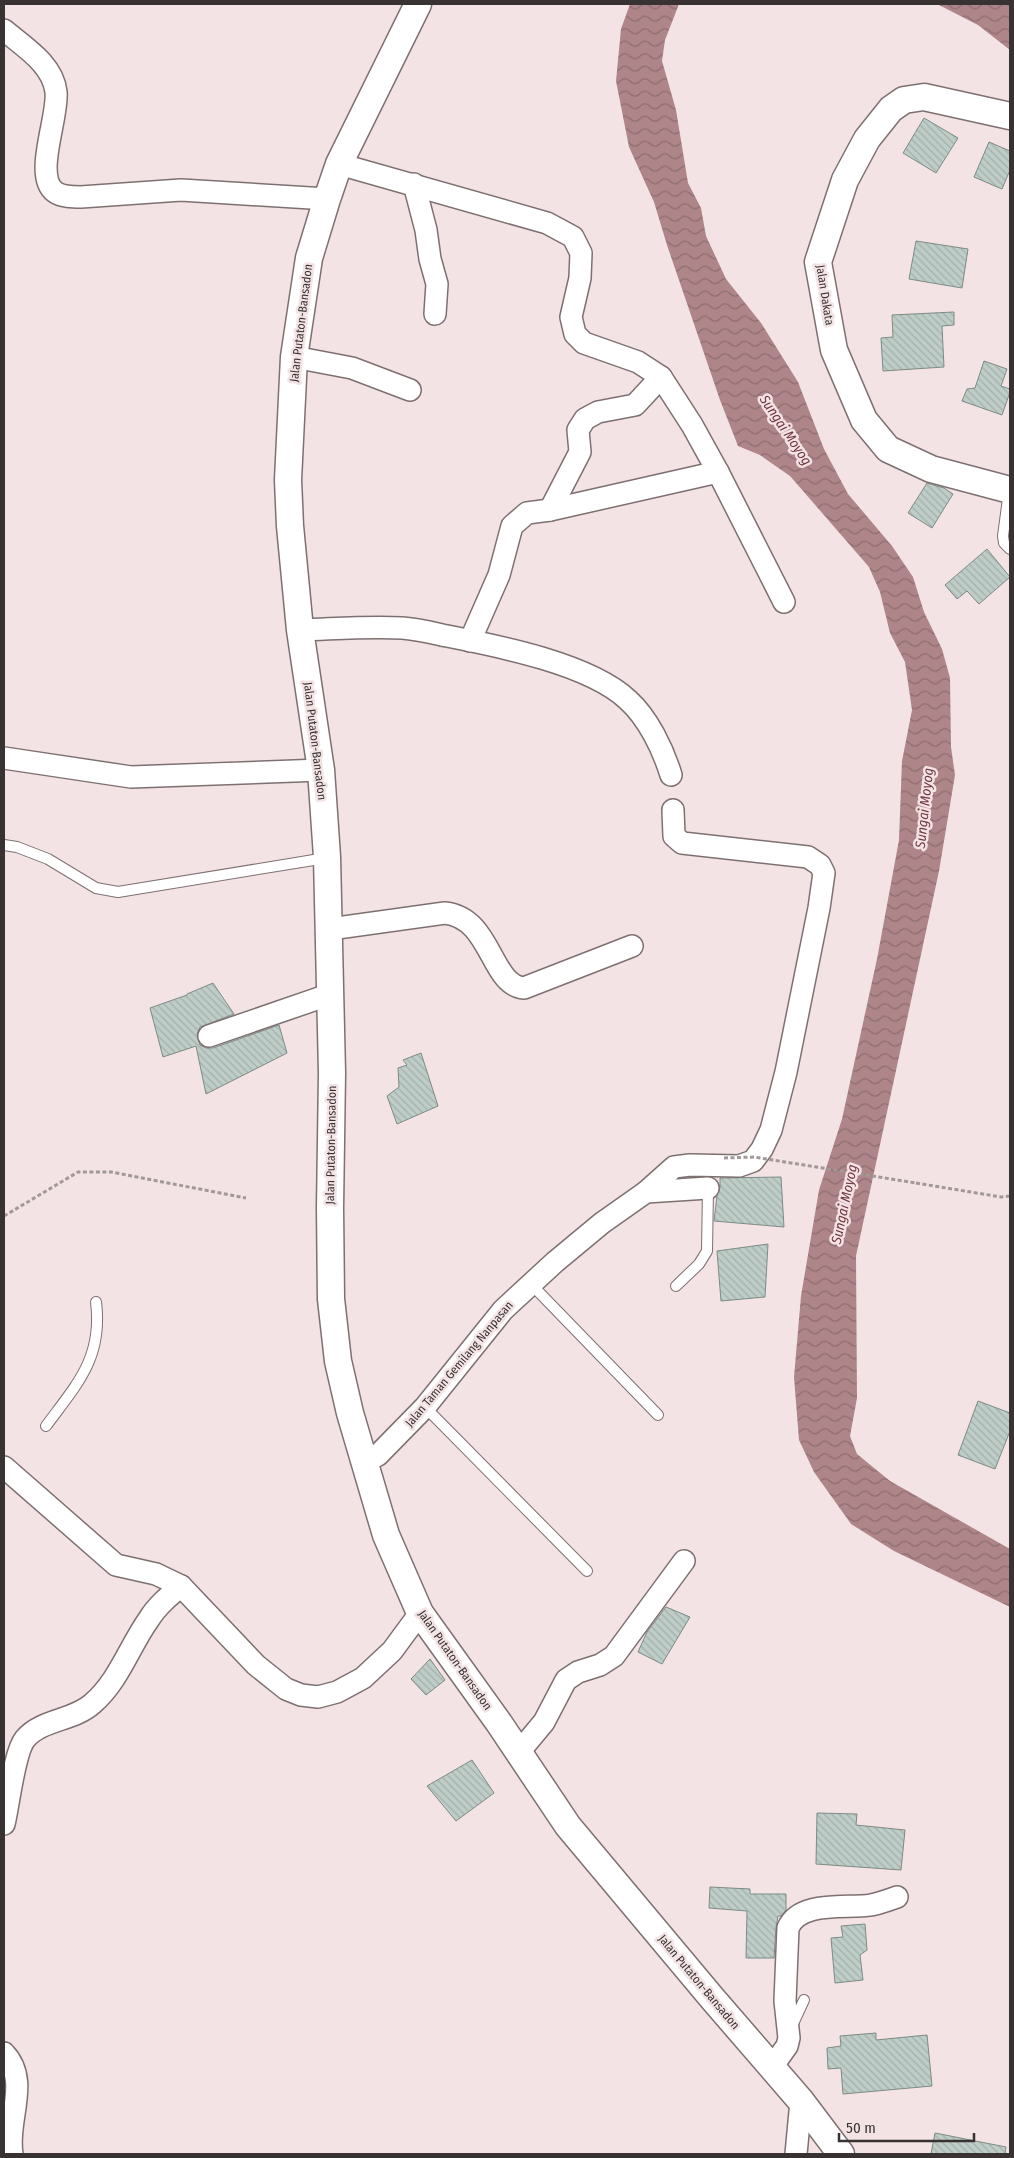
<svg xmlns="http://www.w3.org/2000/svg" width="1014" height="2158" viewBox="0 0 1014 2158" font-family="'Fira Sans Condensed',sans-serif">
  <defs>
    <pattern id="water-waves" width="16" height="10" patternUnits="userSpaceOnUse" patternTransform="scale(1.25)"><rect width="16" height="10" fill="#ae8589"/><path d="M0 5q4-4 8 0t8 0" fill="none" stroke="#8f6d71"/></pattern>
    <pattern id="building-back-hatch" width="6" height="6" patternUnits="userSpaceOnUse" patternTransform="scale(1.25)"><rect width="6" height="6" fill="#becdc7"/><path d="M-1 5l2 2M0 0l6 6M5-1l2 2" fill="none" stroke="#a4b0ab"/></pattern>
  </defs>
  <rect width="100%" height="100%" fill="#f3e3e4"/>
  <g fill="url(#water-waves)">
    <polygon points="630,4 679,4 665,40 662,61 676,110 688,183 701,208 706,236 726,279 761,323 798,382 824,449 848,494 892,546 913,577 924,612 942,649 950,678 951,747 955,775 939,871 856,1256 857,1398 850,1436 857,1454 890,1481 1010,1549 1010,1607 894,1551 851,1524 814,1472 799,1440 794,1377 801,1296 819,1190 842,1119 877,959 899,840 902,761 912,710 905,662 890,633 880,592 869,567 790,476 760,455 738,446 720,400 667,245 654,202 629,147 616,81 621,29"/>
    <polygon points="937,4 1010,4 1010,50 978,25"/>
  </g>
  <g fill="url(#building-back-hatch)" stroke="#7d8b85">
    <polygon points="924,118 958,138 936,173 903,153"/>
    <polygon points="989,142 1010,151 1010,170 1002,189 974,177"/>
    <polygon points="916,241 968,249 962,288 909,279"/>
    <polygon points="954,312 954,325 942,326 944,367 883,371 881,338 893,337 892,315"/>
    <polygon points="984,361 1007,369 1001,386 1010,389 1010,392 1002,415 962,401 967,389 975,388"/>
    <polygon points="927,483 944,488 953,494 932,528 908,513"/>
    <polygon points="987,549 1010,577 979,604 967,591 957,599 945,585"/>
    <polygon points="213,983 234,1014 200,1027 197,1034 200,1045 206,1048 213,1048 279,1025 287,1053 206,1094 196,1046 163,1057 150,1008 187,995 187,994"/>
    <polygon points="421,1053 438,1106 397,1124 387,1096 399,1087 398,1068 407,1065 403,1060"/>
    <polygon points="781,1177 784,1227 714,1221 717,1196 720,1188 720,1178"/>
    <polygon points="768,1244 765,1297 721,1301 717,1251"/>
    <polygon points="978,1401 1010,1413 1010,1431 995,1469 958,1455"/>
    <polygon points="666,1607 690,1617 662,1664 638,1652 647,1632"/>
    <polygon points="430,1659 445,1680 426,1695 411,1679"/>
    <polygon points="472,1760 494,1793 456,1821 427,1786"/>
    <polygon points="817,1813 857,1814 856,1825 905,1830 901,1870 816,1864"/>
    <polygon points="710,1887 750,1889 750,1894 786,1894 786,1910 781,1916 778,1916 776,1927 774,1958 746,1958 747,1911 709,1908"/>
    <polygon points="865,1924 867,1950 860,1955 863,1980 835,1983 831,1938 843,1937 841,1926"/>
    <polygon points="876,2033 876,2040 927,2035 932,2086 843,2094 841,2068 828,2069 827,2048 841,2046 840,2036"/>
    <polygon points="935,2133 1006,2147 1005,2154 931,2154"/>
  </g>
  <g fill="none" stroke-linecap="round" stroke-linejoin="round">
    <defs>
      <g id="service">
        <polyline points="1009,491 1003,536 1004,543 1010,549"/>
        <polyline points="4,845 17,847 48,859 96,888 118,892 326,858"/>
        <polyline points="531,1284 658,1415"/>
        <polyline points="676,1286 699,1264 707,1251 708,1188"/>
        <polyline points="425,1407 587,1571"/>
        <path d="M46 1426C77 1384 103 1358 96 1302"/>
        <polyline points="792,2026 804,2000"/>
      </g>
      <g id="minor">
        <path d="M4 30C24 47 53 64 56 92 59 116 33 176 55 192 62 197 73 197 81 197L181 190 327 199"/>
        <polyline points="339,164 547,223 573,237 581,253 580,278 571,317 575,334 584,343 638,362 661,377 692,425 718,472 784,602"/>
        <polyline points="414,184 426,230 430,259 437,284 435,314"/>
        <polyline points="294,357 352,368 410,390"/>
        <polyline points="550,510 580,452 578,430 585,419 598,412 635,405 661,377"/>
        <path d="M300 630C334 629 369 626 402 628 417 629 433 633 447 636 498 646 590 664 628 700 648 718 663 749 671 775"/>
        <polyline points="470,641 499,575 512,526 527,513 550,510 718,472"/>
        <polyline points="4,758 131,777 321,770"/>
        <path d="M330 929 445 913C492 918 490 985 524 988L632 946"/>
        <polyline points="209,1036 331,994"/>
        <polyline points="646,1192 674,1167 690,1165 739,1166 753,1161 762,1149 771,1130 786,1072 819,908 824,873 820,865 808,857 682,843 674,836 673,810"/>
        <polyline points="365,1462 378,1455 425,1407 503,1310 555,1262 602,1223 646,1192 708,1188"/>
        <polyline points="4,1467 116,1565 156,1574 181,1586 256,1665 286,1689 301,1695 318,1697 337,1692 363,1678 392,1651 420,1613"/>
        <polyline points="519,1752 544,1722 566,1680 578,1672 600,1665 614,1656 684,1561"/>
        <path d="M4 1824C9 1804 14 1753 25 1739 42 1719 73 1721 92 1704 119 1681 129 1647 149 1619 157 1606 169 1596 181 1586"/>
        <path d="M4 2053C31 2081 6 2120 12 2154"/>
        <path d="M772 2067 787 2046 789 2038 785 2001 788 1928C800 1900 846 1909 871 1905 880 1903 889 1900 897 1897"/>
        <polyline points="796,2154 801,2101"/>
      </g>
      <g id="tertiary">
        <polyline points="418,4 339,164 327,199 309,258 294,357 288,480 290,526 300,630 321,770 327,857 332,1073 330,1208 331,1299 338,1361 350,1413 386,1535 420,1613 499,1723 568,1826 712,1998 801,2101 841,2154"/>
        <polyline points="1010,116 924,97 904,100 891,109 867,139 845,180 818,262 834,350 864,420 888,449 931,469 1010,490"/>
      </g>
    </defs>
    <use href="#service" stroke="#7e7071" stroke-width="12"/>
    <use href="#minor" stroke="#7e7071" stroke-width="24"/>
    <use href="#tertiary" stroke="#7e7071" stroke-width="29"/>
    <g stroke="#a39898" stroke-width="3" stroke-dasharray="4 2.5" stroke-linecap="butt">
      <polyline points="916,1183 1001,1197 1010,1196"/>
      <polyline points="4,1216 78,1172 111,1172 246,1198"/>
    </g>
    <use href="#service" stroke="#fff" stroke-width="10"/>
    <use href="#minor" stroke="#fff" stroke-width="21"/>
    <use href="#tertiary" stroke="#fff" stroke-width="26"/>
    <polyline stroke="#a39898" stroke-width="3" stroke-dasharray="4 2.5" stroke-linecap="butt" points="724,1158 754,1157 916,1183"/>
  </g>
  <g text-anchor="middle" stroke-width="5" stroke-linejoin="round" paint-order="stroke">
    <g font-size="12" fill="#383232" stroke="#f3e3e4">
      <text transform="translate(825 295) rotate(81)" y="4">Jalan Dakata</text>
      <text transform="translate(301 323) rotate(-83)" y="4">Jalan Putaton-Bansadon</text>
      <text transform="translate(315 741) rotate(83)" y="4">Jalan Putaton-Bansadon</text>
      <text transform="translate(331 1145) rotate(-89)" y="4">Jalan Putaton-Bansadon</text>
      <text transform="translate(459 1364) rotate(-50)" y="4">Jalan Taman Gemilang Nanpasan</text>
      <text transform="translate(455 1660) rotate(55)" y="4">Jalan Putaton-Bansadon</text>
      <text transform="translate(699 1982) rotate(50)" y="4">Jalan Putaton-Bansadon</text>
    </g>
    <g font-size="14" font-style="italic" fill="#703840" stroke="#f3e3e4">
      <text transform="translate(786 430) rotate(56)" y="5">Sungai Moyog</text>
      <text transform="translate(924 808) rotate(-84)" y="5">Sungai Moyog</text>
      <text transform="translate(844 1204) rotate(-78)" y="5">Sungai Moyog</text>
    </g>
  </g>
  <rect width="1014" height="2158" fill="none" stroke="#383232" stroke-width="10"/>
  <path d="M839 2133v8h135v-8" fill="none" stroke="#383232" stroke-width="2.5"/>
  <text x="846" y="2133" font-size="15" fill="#383232" stroke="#f3e3e4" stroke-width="4" paint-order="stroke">50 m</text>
</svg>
